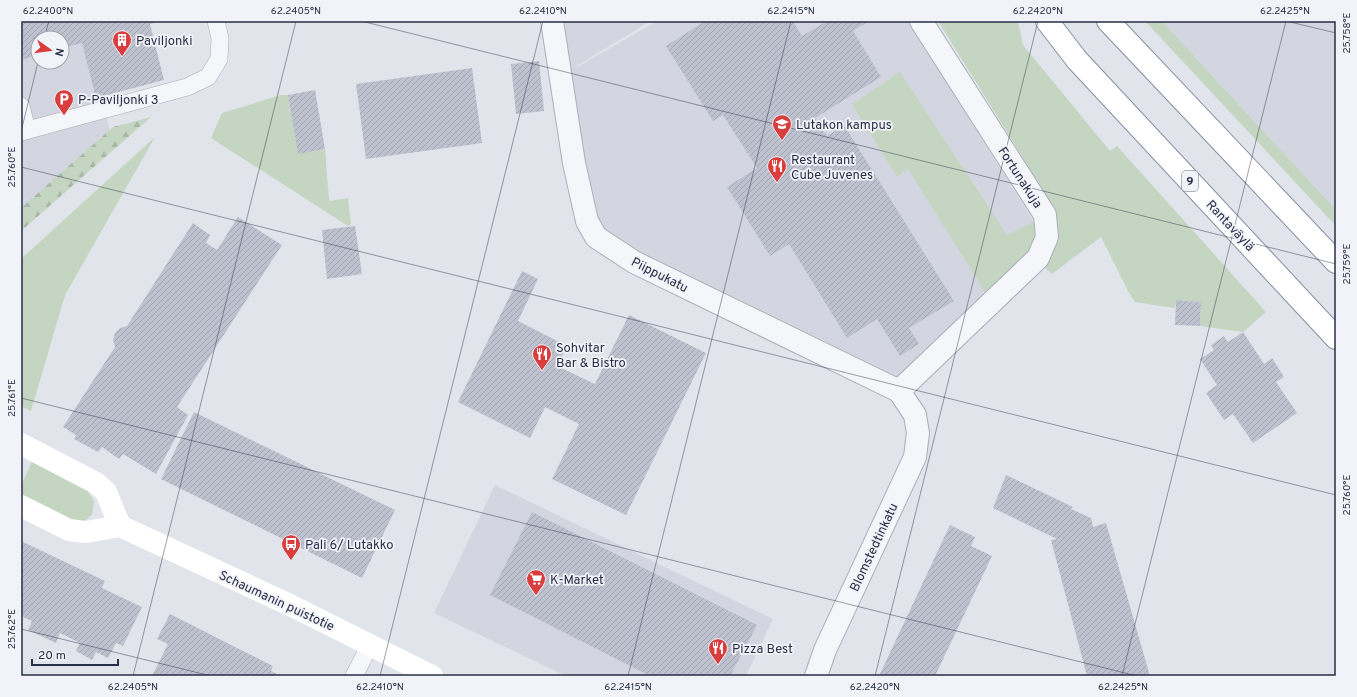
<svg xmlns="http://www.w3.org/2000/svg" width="1357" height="697" viewBox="0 0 1357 697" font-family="Overpass,sans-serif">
  <defs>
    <pattern id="forest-firs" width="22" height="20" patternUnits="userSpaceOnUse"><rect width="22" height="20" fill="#c4d6c2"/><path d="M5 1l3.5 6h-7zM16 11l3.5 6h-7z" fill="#a8b8a8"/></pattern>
    <pattern id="building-hatch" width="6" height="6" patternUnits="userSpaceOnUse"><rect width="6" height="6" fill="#bec2cf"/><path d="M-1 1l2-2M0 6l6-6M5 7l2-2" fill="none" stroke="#a3a7b3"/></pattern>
  </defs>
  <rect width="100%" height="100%" fill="#e1e4eb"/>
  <g fill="#d3d6e0" fill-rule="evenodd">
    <path d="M21 21H161L150 24 101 97 110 131 21 209ZM38 38H62V62H38Z"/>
    <polygon points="564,21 651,21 573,68 579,66 657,21 908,21 1034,222 1035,241 1027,254 985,292 894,381 633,252 601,232 592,213"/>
    <polygon points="1162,21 1336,21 1336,210 1324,197"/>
    <polygon points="495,485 773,619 746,676 566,676 434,613"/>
  </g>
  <g fill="#c4d6c2">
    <polygon points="938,21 1018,22 1023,45 1110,151 1117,146 1266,312 1243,332 1200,326 1201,302 1177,300 1174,308 1135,302 1128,291 1101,237 1052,274 1045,268 1059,236 1056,211"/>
    <polygon points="1145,21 1162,21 1336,210 1336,226"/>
    <polygon points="900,72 1007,235 1034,222 1035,241 1027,254 985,292 908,169 897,177 852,104"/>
    <polygon points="281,95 288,95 298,153 325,149 329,201 348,198 351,224 348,226 211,138 222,113"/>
    <polygon points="155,137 65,295 31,411 21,406 21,259"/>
    <polygon points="33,459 86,489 94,501 92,515 83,522 71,523 21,497 21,486"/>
  </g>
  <polygon fill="url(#forest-firs)" points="151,117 21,231 21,208 113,127"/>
  <g fill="url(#building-hatch)">
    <polygon points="21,21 159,21 150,24 164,80 96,98 82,43 62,48 62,38 38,38 38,55 21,60"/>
    <polygon points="705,21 793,21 802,36 827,21 869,21 853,31 881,77 815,118 827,136 844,125 954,301 909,328 919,344 900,356 877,319 847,338 789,244 770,256 727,187 757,168 723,115 713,121 666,46"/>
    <polygon points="539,61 544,111 516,114 511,64"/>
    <polygon points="472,68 482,143 366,159 356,84"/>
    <polygon points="315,90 325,149 298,154 288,95"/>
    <polygon points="238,217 282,245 177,407 188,415 156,474 123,454 119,459 102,447 98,452 74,439 76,435 63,427 115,347 113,340 115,333 120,328 127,326 193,223 210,235 206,243 217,250"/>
    <polygon points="355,226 362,274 327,279 322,230"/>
    <polygon points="522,271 538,279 518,321 567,346 557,366 595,384 629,315 706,353 626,515 552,479 579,424 545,407 530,438 458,402"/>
    <polygon points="1176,300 1201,302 1200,326 1175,325"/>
    <polygon points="1243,332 1264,364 1272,358 1284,377 1276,382 1297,413 1253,443 1233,414 1224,420 1206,393 1217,385 1200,359 1214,350 1211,345 1224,336 1228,342"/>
    <polygon points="194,412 395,510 362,578 161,479"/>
    <polygon points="1006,475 1073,507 1071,509 1091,518 1093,527 1106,523 1150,676 1087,676 1051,540 1057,539 993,508"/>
    <polygon points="532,512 757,625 730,676 650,676 490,595"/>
    <polygon points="950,525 975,537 971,546 992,556 935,676 879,676"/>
    <polygon points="21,541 105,581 102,588 142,607 123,646 116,643 108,658 96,652 92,660 76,651 80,643 60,633 56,643 28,630 32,621 21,616"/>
    <polygon points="170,614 273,666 271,671 281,676 152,676 168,644 157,639"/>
  </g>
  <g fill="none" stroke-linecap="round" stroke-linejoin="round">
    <defs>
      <g id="lane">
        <polyline points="21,106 27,130"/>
        <polyline points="21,132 187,87 208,77 219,59 220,38 216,21"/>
        <polyline points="354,676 370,645"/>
      </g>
      <g id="street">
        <polyline points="552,21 574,163 587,221 596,237 634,262 899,391 915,415 918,433 915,457 825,650 816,676"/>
        <polyline points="899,391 1038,258 1047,237 1045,215 921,21"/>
      </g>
      <g id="highway">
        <polyline points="1047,21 1077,60 1336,338"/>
        <polyline points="1108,21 1336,262"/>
      </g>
    </defs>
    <use href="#lane" stroke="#aaadb9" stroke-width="18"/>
    <use href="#street" stroke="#aaadb9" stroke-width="24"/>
    <use href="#highway" stroke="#878ea3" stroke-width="24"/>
    <use href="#lane" stroke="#f5f6f9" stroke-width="17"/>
    <use href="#street" stroke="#f5f6f9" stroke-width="22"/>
    <g stroke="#fff" stroke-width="22">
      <polyline points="21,444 96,483 106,492 120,526"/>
      <polyline points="21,506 69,530 86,532 120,526 290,605 432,676"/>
    </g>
    <use href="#highway" stroke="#fff" stroke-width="22"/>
  </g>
  <path fill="none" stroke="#282e45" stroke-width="1" stroke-opacity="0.45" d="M361 21 1336 264M1286 21 1336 33M44 38 49 21M21 132 38 62M21 167 1336 495M21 398 1137 676M21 629 211 676M133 676 296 21M380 676 543 21M628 676 791 21M875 676 1038 21M1122 676 1286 21"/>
  <defs>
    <symbol id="building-pin" viewBox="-11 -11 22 30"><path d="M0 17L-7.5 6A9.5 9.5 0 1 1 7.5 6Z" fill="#da3d3d" stroke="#f1f3f8"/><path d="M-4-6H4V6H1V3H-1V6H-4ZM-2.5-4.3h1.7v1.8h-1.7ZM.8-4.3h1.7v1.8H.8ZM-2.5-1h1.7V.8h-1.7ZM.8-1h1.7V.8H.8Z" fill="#fff"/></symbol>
    <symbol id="parking-pin" viewBox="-11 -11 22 30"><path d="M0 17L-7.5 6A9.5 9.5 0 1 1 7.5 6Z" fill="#da3d3d" stroke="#f1f3f8"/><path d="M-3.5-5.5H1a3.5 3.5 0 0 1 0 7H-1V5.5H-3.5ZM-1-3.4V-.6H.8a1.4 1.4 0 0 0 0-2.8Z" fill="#fff"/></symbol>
    <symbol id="university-pin" viewBox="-11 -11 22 30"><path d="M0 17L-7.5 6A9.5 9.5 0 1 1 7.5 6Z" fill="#da3d3d" stroke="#f1f3f8"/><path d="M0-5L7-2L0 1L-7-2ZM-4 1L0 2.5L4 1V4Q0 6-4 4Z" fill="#fff"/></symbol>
    <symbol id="restaurant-pin" viewBox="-11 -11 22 30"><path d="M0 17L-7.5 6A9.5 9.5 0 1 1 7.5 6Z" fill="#da3d3d" stroke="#f1f3f8"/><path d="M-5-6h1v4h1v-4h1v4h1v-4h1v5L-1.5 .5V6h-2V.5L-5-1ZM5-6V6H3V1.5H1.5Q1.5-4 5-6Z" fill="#fff"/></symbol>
    <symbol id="bus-pin" viewBox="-11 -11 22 30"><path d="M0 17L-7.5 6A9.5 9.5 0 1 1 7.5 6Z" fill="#da3d3d" stroke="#f1f3f8"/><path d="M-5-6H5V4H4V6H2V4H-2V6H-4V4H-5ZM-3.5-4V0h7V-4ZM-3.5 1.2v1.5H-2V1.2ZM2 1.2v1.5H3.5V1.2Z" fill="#fff"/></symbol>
    <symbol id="supermarket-pin" viewBox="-11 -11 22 30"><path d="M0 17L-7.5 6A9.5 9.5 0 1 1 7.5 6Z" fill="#da3d3d" stroke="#f1f3f8"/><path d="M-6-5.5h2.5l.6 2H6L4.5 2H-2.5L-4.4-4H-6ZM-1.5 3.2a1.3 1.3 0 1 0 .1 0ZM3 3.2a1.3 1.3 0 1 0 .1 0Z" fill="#fff"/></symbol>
  </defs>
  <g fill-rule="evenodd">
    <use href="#building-pin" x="111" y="29" width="22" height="30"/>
    <use href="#parking-pin" x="53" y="88" width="22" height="30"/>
    <use href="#university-pin" x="771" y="113" width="22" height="30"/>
    <use href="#restaurant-pin" x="766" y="155" width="22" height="30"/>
    <use href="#restaurant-pin" x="531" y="343" width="22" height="30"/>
    <use href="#bus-pin" x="280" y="533" width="22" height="30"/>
    <use href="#supermarket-pin" x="525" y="568" width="22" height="30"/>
    <use href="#restaurant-pin" x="707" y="637" width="22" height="30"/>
  </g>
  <g text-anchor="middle" stroke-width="3.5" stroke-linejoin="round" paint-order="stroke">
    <rect fill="#f1f3f8" stroke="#64697b" stroke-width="1" x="1182" y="171" width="16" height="20" rx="3"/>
    <g font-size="12" font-weight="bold" fill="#282e45">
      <text x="1190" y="185">9</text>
    </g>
    <g font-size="13" fill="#282e45" stroke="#f1f3f8" text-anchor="start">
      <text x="136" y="45">Paviljonki</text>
      <text x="78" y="104">P-Paviljonki 3</text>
      <text x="796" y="129">Lutakon kampus</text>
      <text x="791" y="164">Restaurant<tspan x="791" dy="15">Cube Juvenes</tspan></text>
      <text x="556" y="352">Sohvitar<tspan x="556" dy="15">Bar &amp; Bistro</tspan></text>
      <text x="305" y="549">Pali 6/ Lutakko</text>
      <text x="550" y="584">K-Market</text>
      <text x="732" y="653">Pizza Best</text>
    </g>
    <g font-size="13" fill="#282e45" stroke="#f1f3f8">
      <text transform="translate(1021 177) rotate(57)" y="5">Fortunakuja</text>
      <text transform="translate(1231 225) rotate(47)" y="5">Rantaväylä</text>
      <text transform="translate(660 274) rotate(27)" y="5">Piippukatu</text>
      <text transform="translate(873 547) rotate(-65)" y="5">Blomstedtinkatu</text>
      <text transform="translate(277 600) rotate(25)" y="5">Schaumanin puistotie</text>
    </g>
  </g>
  <rect width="1357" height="697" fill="none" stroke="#f1f3f8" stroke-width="44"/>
  <g transform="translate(50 50) rotate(104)"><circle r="19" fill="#f1f3f8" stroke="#a1a4b0"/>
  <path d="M0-3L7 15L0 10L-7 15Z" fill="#da3d3d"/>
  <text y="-6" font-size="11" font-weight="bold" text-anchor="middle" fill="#282e45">N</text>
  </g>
  <path d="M32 659v6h86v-6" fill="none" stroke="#282e45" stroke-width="2"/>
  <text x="38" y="659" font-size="12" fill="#282e45" stroke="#f1f3f8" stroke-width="3" paint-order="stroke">20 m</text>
  <rect x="22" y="22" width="1313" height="653" fill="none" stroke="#282e45" stroke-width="1.5"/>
  <g font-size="10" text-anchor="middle" fill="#282e45">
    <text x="48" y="14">62.2400°N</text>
    <text x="296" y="14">62.2405°N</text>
    <text x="543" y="14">62.2410°N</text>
    <text x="791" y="14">62.2415°N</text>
    <text x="1038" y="14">62.2420°N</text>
    <text x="1285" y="14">62.2425°N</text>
    <text transform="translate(1346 33) rotate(-90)" y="4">25.758°E</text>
    <text transform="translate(11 167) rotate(-90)" y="4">25.760°E</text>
    <text transform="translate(1346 264) rotate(-90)" y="4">25.759°E</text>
    <text transform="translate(11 398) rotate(-90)" y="4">25.761°E</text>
    <text transform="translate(1346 495) rotate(-90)" y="4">25.760°E</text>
    <text transform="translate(11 629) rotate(-90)" y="4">25.762°E</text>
    <text x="133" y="690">62.2405°N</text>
    <text x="380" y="690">62.2410°N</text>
    <text x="628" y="690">62.2415°N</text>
    <text x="875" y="690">62.2420°N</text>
    <text x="1123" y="690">62.2425°N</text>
  </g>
</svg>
